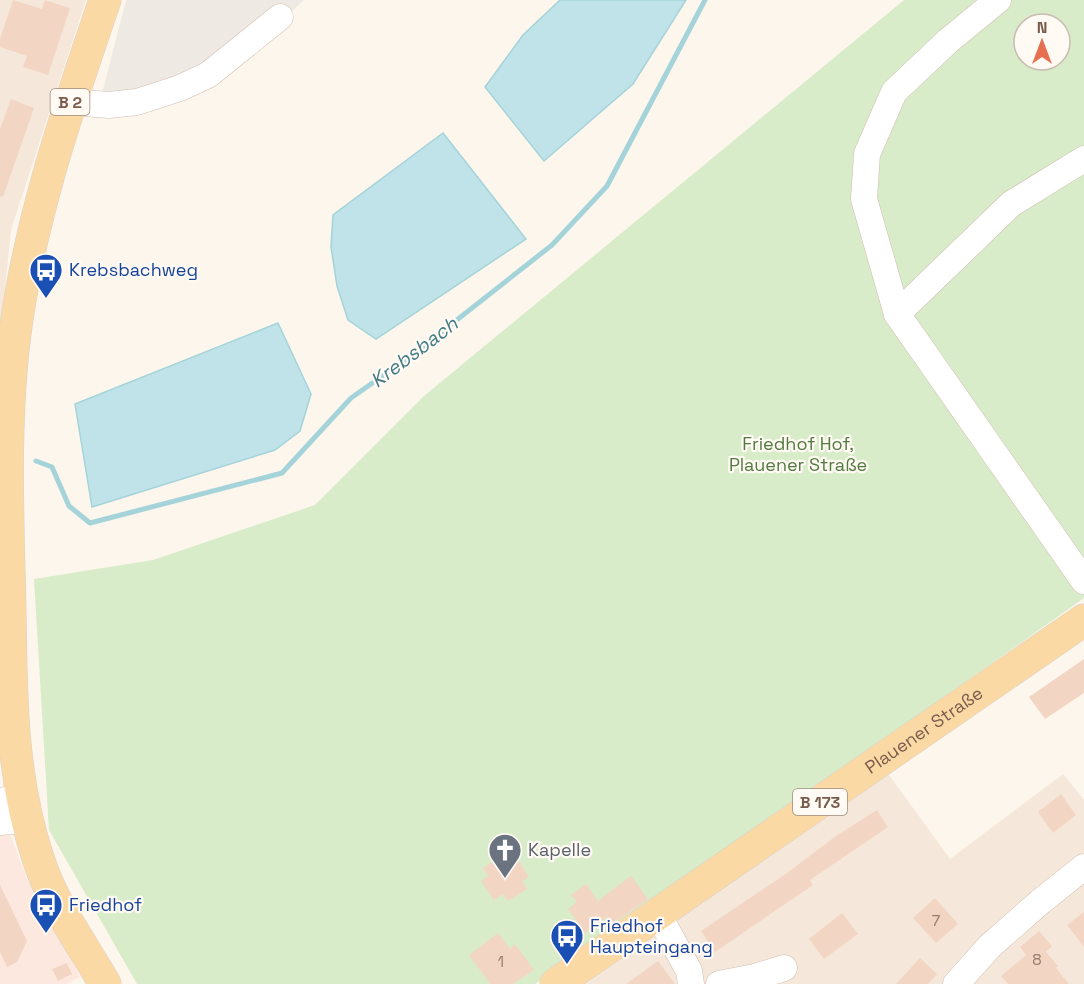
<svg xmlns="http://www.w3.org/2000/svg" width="1084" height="984" viewBox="0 0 1084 984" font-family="'Space Grotesk',sans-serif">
  <rect width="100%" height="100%" fill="#fdf6ec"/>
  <g fill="#f5e8da">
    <polygon points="0,0 86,0 11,230 0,340"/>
    <polygon points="887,772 950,859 1063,774 1084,800 1084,984 586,984"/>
  </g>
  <polygon fill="#fde8e0" points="0,807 27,879 80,977 67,984 0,984"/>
  <polygon fill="#efe9e4" points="126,0 304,0 226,73 97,113"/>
  <path fill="#d8ecc9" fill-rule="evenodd" d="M904 0H1084V598L642 911 535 984H137L49 830 34 579 153 560 315 505 424 396ZM1024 24H1060V60H1024Z"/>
  <g fill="#bfe3e8" stroke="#a5d3da" stroke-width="1.5">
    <polygon points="560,0 686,0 633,84 544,161 485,87 523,35"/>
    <polygon points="443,133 526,239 376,339 348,320 337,286 331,247 333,215"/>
    <polygon points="278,323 311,394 300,431 275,450 92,507 75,404"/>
  </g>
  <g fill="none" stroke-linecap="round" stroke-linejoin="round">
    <polyline stroke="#a5d3da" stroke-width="5" points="36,461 52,467 69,506 90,523 282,473 351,398 411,356 552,245 607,186 705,0"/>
  </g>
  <g fill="#f3d5c3">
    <polygon points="13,0 42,9 45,0 70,8 48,75 23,67 27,56 0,47 0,39"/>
    <polygon points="11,99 34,108 3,197 0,196 0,129"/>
    <polygon points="1084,659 1084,693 1045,719 1029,697"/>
    <polygon points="1061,794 1076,815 1053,833 1038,812"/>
    <polygon points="877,810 888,827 810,880 813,885 715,952 701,931 787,873 836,836"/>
    <polygon points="501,856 506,863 516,856 529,877 522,881 527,889 508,901 503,894 494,900 481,881 488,876 483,868"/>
    <polygon points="631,876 648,899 612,924 607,917 585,933 568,909 577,902 571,895 586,884 598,901"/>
    <polygon points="0,885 27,941 17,962 7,967 0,952"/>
    <polygon points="935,898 958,924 936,943 913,918"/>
    <polygon points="1084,912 1084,947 1067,925"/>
    <polygon points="842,913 858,934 824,959 809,939"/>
    <polygon points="1039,931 1052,946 1046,952 1058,966 1056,968 1069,984 1008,984 1001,976 1026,955 1020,947"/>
    <polygon points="498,933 510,949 515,944 534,970 513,984 490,984 469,955"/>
    <polygon points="920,958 937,974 928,984 896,984"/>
    <polygon points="658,961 675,984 626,984"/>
    <polygon points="67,963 72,974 58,981 52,969"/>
  </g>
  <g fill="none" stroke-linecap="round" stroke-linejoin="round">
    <defs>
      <g id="minor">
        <polyline points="998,0 948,41 894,92 867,154 864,199 897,314 1084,581"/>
        <polyline points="70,102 109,105 137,102 180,88 208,75 280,17"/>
        <polyline points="897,314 1011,204 1084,159"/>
        <polyline points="0,801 21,797"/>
        <polyline points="0,822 26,820"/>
        <polyline points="658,914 689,971 691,984"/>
        <polyline points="719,984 755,977 784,968"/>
        <polyline points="956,984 990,946 1040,902 1084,867"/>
      </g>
      <g id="major">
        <path d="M105 0C66 114 26 230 13 350 4 436 8 524 10 611 11 695 11 777 38 858 52 903 81 943 105 984"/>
        <path id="s1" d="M556 984 1084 620"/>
      </g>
    </defs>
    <use href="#minor" stroke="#d1beb0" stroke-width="27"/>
    <use href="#major" stroke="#dad1cd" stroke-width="33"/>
    <use href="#minor" stroke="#fff" stroke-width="26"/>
    <use href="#major" stroke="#fbd9a5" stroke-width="32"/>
  </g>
  <defs>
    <symbol id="bus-pin" viewBox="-11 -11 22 30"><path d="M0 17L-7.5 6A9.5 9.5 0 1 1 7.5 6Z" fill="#1a4fb4" stroke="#fffaf3"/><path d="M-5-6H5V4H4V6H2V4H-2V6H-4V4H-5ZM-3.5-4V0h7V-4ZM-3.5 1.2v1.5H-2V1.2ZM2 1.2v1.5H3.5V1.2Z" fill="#fff"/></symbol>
    <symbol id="church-pin" viewBox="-11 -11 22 30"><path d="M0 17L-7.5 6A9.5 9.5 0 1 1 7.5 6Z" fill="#6b7280" stroke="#fffaf3"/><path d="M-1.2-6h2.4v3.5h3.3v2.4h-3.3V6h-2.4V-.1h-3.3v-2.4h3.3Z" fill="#fff"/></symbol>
  </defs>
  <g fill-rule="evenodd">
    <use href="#bus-pin" x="27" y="251" width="38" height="52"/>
    <use href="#church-pin" x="486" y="831" width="38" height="52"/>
    <use href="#bus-pin" x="27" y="886" width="38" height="52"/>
    <use href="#bus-pin" x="548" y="917" width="38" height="52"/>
  </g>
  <g text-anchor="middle" stroke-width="4.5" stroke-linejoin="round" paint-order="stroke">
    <g font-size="15" fill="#987a6a">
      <text x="936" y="926">7</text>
      <text x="1037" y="965">8</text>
      <text x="501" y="967">1</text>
    </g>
    <g fill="#fffaf3" stroke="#a28b7f" stroke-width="1.5">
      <rect x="50.5" y="89" width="39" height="26" rx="4.5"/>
      <rect x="793" y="789" width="54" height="26" rx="4.5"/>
    </g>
    <g font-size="16" font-weight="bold" fill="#7a5c4d">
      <text x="70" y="108">B 2</text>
      <text x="820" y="808">B 173</text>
    </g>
    <g font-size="18" fill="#164399" stroke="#fffaf3" text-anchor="start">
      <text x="69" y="276">Krebsbachweg</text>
      <text x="69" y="911">Friedhof</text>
      <text x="590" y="932">Friedhof<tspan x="590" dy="21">Haupteingang</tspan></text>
    </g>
    <g font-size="18" fill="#537a41" stroke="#fffaf3">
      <text x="798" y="450">Friedhof Hof,<tspan x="798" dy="21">Plauener Straße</tspan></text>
    </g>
    <g font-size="18" fill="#7a5c4d" stroke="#fffaf3">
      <text dy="6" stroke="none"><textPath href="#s1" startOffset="447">Plauener Straße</textPath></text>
    </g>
    <g font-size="18" fill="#5b616d" stroke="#fffaf3" text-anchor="start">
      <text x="528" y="856">Kapelle</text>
    </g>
    <g font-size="20" font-style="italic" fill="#437c86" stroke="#fffaf3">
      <text transform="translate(414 352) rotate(-37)" y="7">Krebsbach</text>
    </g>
  </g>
  <g transform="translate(1042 42)"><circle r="28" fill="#fffaf3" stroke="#cabbb1" stroke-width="1.5"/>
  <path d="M0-4.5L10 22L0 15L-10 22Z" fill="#e76f51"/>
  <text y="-9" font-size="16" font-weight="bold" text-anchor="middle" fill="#7a5c4d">N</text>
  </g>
</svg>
